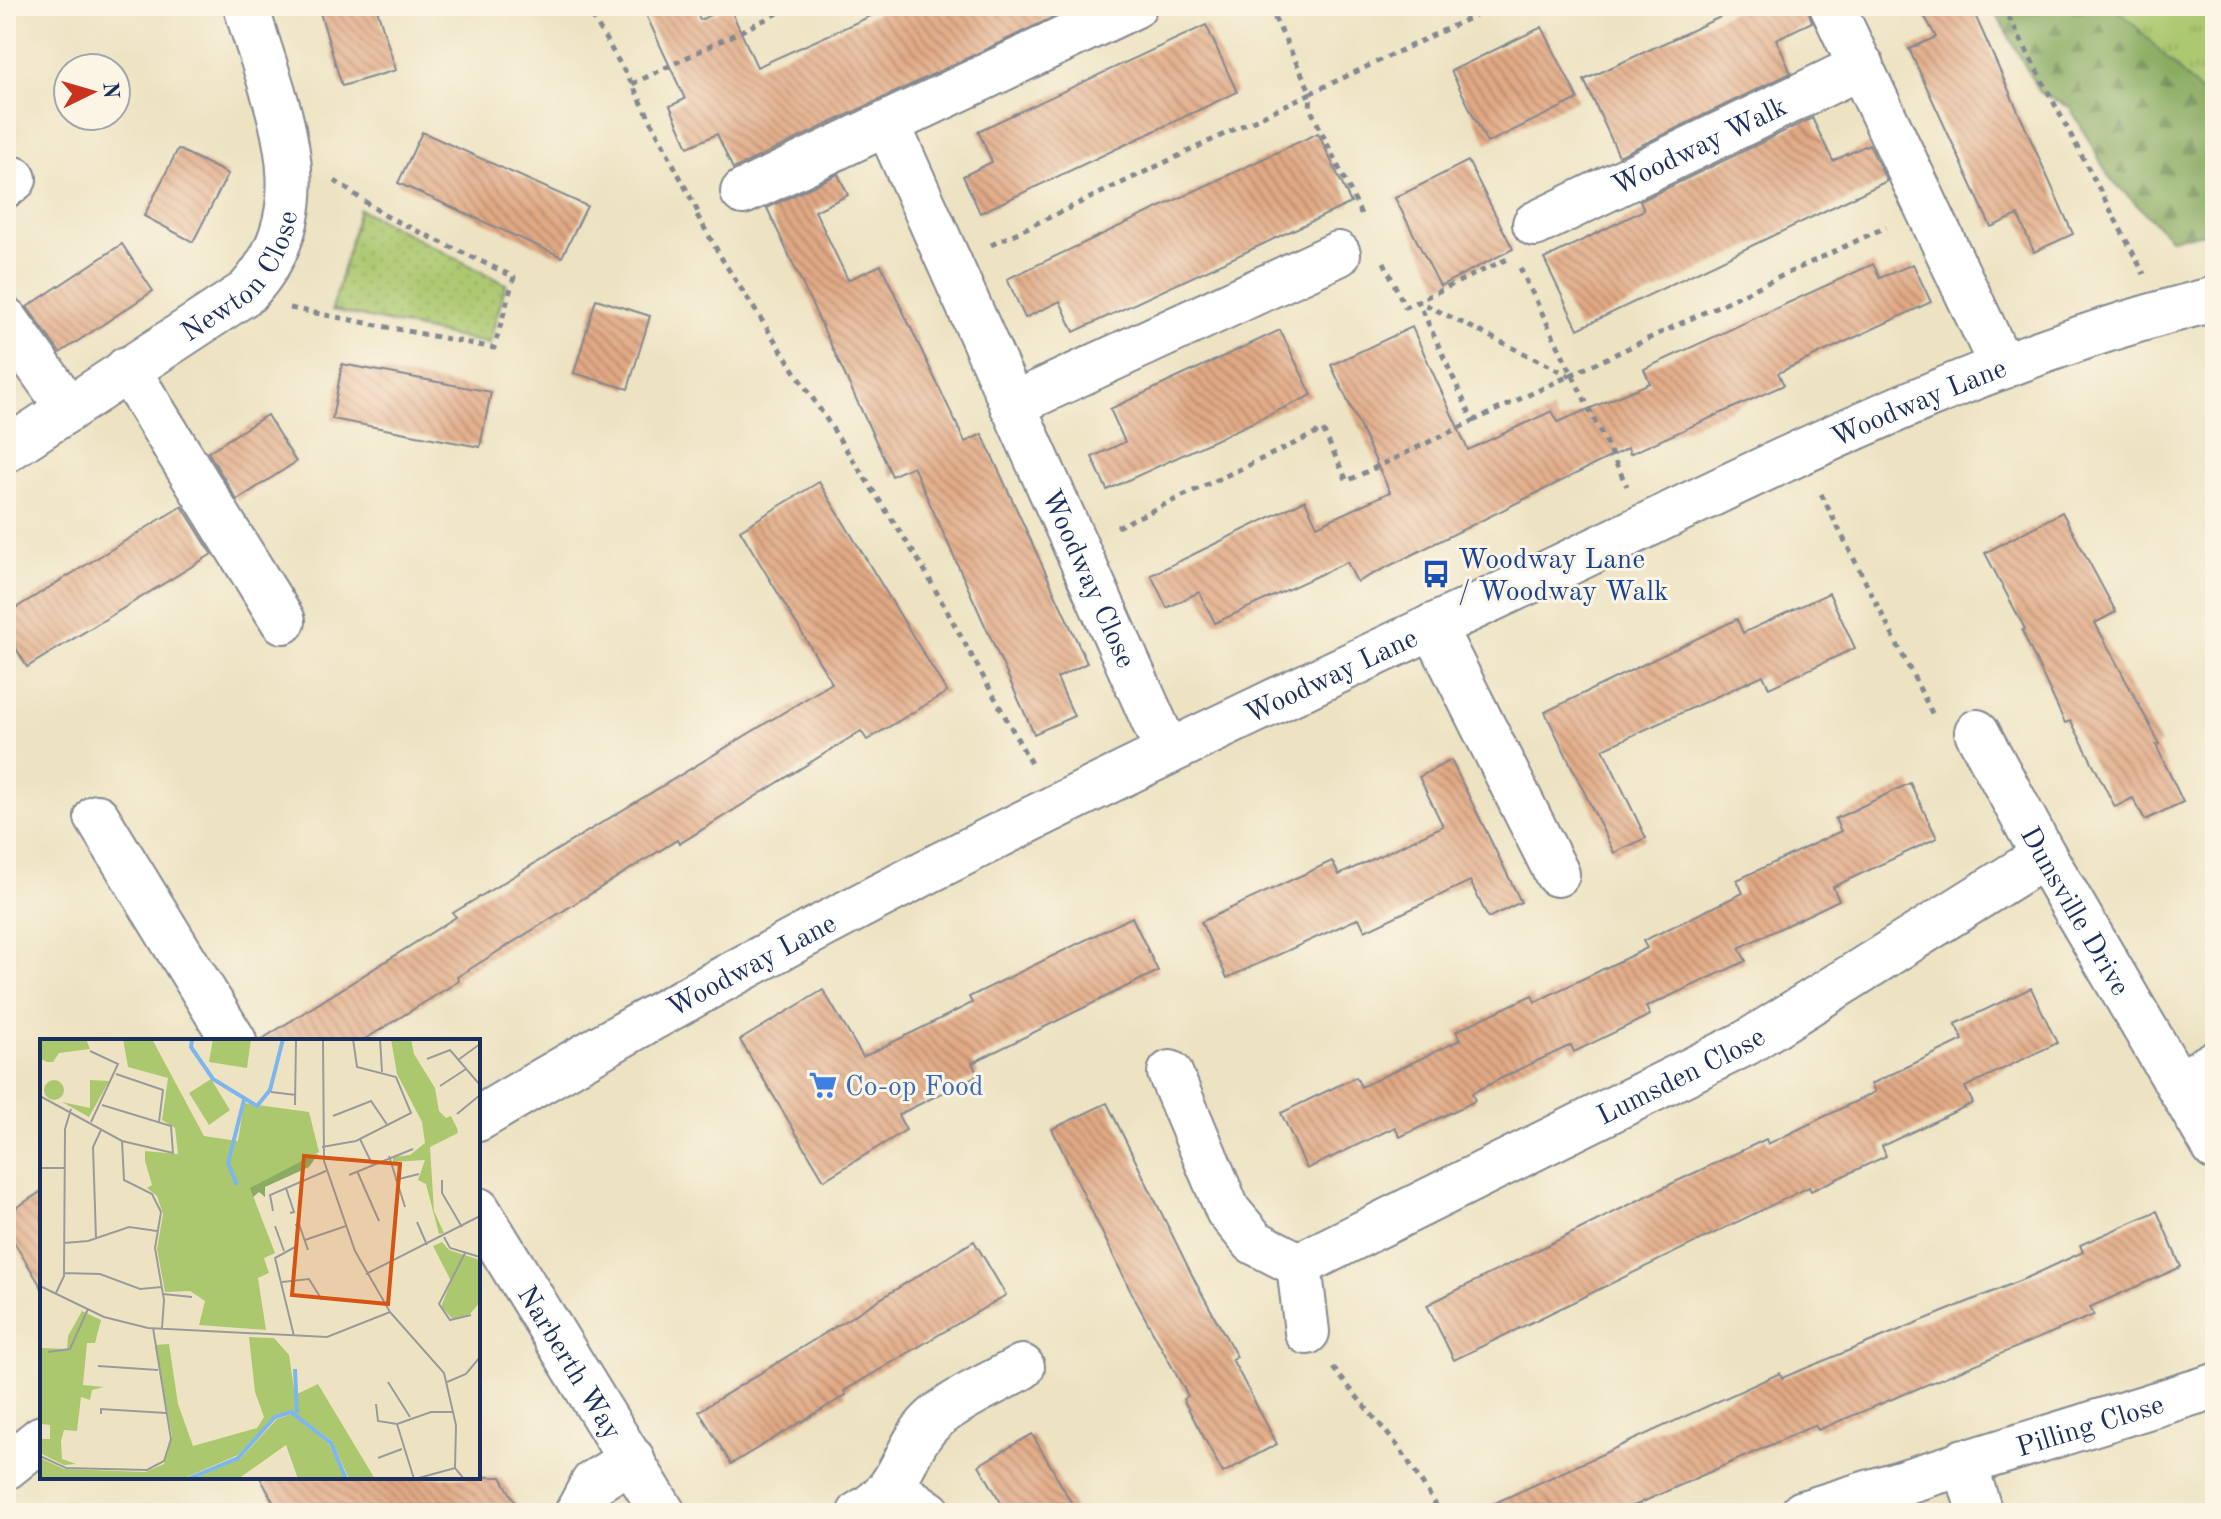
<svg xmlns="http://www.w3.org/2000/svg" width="2221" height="1519" viewBox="0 0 2221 1519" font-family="'Old Standard TT',serif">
  <defs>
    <pattern id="grass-dots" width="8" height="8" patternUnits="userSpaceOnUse" patternTransform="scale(2)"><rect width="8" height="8" fill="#acc86f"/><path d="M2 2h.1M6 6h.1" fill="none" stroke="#93ac63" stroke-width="1.8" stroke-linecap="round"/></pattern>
    <pattern id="forest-firs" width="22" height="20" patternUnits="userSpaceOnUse" patternTransform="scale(2)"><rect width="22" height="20" fill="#89ac62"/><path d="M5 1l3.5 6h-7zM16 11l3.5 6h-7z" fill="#6f8c54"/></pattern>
    <pattern id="park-tufts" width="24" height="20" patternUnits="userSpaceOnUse" patternTransform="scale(2)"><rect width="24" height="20" fill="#acc86f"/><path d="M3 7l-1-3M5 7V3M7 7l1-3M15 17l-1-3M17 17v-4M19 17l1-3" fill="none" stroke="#93ac63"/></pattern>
    <pattern id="building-back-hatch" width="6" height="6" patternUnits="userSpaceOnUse" patternTransform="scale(2)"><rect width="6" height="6" fill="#e1a984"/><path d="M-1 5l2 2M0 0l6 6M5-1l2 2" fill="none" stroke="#b68a6f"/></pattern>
  </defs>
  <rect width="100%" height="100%" fill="#fcf5e5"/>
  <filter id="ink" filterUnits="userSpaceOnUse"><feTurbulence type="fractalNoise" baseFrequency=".0125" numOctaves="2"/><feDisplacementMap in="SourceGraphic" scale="16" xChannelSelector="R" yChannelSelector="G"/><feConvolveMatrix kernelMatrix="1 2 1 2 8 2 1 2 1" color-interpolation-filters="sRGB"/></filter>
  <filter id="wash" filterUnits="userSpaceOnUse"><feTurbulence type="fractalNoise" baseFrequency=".006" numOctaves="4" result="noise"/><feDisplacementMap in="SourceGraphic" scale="32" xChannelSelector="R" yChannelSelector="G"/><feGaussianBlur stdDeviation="1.8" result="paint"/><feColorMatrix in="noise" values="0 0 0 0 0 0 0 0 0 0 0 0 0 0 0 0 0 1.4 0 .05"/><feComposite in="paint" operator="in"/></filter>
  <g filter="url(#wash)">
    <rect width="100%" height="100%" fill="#ede3c3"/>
    <polygon fill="url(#grass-dots)" stroke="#647c66" stroke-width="2" points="359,209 506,284 489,344 332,310"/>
    <polygon fill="url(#forest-firs)" stroke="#526e60" stroke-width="2" points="1992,6 2135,6 2215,85 2215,232 2170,238 2110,178 2070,107 2040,93"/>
    <polygon fill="url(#park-tufts)" stroke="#647c66" stroke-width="2" points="2118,6 2215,6 2215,106 2122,13"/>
    <g id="blocks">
      <g fill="url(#building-back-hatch)">
        <polygon points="318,6 376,6 396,70 342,86"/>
        <polygon points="642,6 693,6 700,20 729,6 757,67 893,6 1068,6 1062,13 733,169 717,134 688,147 670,106 685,99"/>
        <polygon points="1744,6 1807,6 1812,22 1776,39 1791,73 1619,156 1584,80"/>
        <polygon points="1919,6 1971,6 2073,234 2034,252 2018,215 1991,227 1909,49 1936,37"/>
        <polygon points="1206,25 1237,92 980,213 963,176 992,162 978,131"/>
        <polygon points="1542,27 1578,99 1487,143 1451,71"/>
        <polygon points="1812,118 1833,161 1869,144 1887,181 1578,329 1544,259 1644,210 1640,201"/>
        <polygon points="422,132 587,206 562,257 398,183"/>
        <polygon points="1318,133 1351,203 1074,332 1060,301 1025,318 1007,279"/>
        <polygon points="178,149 228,174 193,242 144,216"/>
        <polygon points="1468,161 1513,249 1440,286 1395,198"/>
        <polygon points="838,174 848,195 815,211 848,280 881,265 965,442 982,434 1087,663 1057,678 1074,716 1034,734 913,466 892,476 767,208"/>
        <polygon points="122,244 153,291 60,353 27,307"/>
        <polygon points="1873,264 1880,278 1913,264 1931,302 1778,373 1784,385 1630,454 1628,448 1357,582 1347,562 1215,623 1199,592 1167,608 1151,575 1305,500 1317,526 1390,492 1331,365 1412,327 1468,450 1552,411 1558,422 1650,383 1644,369"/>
        <polygon points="596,299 650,316 628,389 574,373"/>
        <polygon points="1280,330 1312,395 1107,490 1092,457 1125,442 1110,409"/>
        <polygon points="342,364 491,392 480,447 332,419"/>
        <polygon points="267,415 296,462 237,500 208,452"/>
        <polygon points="819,482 947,692 867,740 861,731 679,844 677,840 457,977 459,981 362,1041 259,1041 456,917 453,913 832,683 740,530"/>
        <polygon points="182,506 212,554 27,667 6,631 6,614"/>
        <polygon points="2062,512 2116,612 2095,623 2160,744 2156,745 2183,802 2145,820 2133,798 2115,807 2071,721 2065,723 2022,631 2025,629 1985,553"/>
        <polygon points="1829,593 1855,648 1769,688 1763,675 1603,749 1646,838 1614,853 1545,712 1737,619 1743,633"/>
        <polygon points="1451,760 1521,902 1488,918 1470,881 1365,931 1359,918 1227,978 1201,922 1332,861 1339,875 1443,826 1419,777"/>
        <polygon points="1910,783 1937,838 1833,887 1839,900 1739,948 1746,961 1646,1007 1650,1015 1574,1052 1571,1045 1520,1069 1472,1093 1475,1101 1400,1137 1395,1127 1307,1169 1281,1113 1356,1077 1361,1087 1460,1040 1456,1031 1532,995 1535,1002 1647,948 1643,941 1743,893 1737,880 1841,831 1835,819"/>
        <polygon points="1132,917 1158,971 972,1063 978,1075 898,1115 906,1130 824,1180 740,1040 823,990 863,1057 972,1003 969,997"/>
        <polygon points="2031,988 2057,1043 1965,1087 1973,1103 1882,1146 1886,1156 1811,1191 1809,1187 1454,1360 1427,1305 1671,1184 1766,1139 1768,1144 1875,1092 1871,1084 1963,1040 1955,1024"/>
        <polygon points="1107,1103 1196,1283 1237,1357 1232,1359 1277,1444 1223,1473 1183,1399 1188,1396 1131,1292 1052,1129"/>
        <polygon points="42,1191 42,1288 6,1229 6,1214"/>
        <polygon points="2157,1211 2181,1267 2090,1307 2094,1315 1818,1430 1815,1425 1618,1513 1473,1513 1780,1373 1782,1378 2031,1276 2083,1252 2080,1245"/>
        <polygon points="974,1241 1006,1295 844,1391 846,1395 731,1464 699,1411"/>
        <polygon points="1032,1434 1053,1470 1077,1513 1007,1513 979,1465"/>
        <polygon points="260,1477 501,1477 521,1513 279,1513"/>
      </g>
    </g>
  </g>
  <g filter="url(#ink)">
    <use href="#blocks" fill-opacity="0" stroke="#848990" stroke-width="2"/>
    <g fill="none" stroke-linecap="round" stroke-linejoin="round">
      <defs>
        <g id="minor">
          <polyline points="1832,6 2002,367"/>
          <path id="s1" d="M888 125 1167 751"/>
          <polyline points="6,185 14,179"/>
          <polyline points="743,192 1134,6"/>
          <path id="s2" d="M1535 224 1862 66"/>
          <polyline points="6,320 69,409"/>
          <polyline points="127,369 283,621"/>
          <polyline points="1012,405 1338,254"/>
          <path id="s3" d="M6 450 247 292C327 204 275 106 246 6"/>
          <polyline points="1433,626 1557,874"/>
          <path id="s4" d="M1977 732 2044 856 2215 1148"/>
          <polyline points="97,817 234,1041"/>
          <polyline points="1170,1073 1228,1211 1254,1242 1299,1265"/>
          <polyline points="2179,1084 2215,1063"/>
          <path id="s5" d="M478 1119C817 915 1169 750 1528 582 1751 477 1974 358 2215 299"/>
          <path id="s6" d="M478 1210 663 1513"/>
          <path id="s7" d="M1299 1265 1746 1043 2044 856"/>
          <polyline points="1299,1265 1307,1332"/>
          <polyline points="1964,1461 1980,1513"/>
          <polyline points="6,1467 42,1438"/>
          <polyline points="893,1488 929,1513"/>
          <polyline points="577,1513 593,1483 632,1459"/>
          <path d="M860 1513C907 1487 901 1447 936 1417 960 1397 995 1383 1022 1367"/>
          <path id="s8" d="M1803 1513 2215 1386"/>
        </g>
      </defs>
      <use href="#minor" stroke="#848990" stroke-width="48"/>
      <g stroke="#848990" stroke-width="5" stroke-dasharray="6 6" stroke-linecap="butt">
        <polyline points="586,6 632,84 699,214"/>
        <polyline points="2003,6 2144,274"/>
        <polyline points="2197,6 2215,18"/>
        <polyline points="632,84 793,6"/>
        <polyline points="1361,214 1310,108 1311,93 1495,6"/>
        <polyline points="697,215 725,264 921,564 1033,767"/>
        <polyline points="991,245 1311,93 1269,6"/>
        <polyline points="1384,262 1405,307 1507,259"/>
        <polyline points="1520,268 1627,486"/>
        <polyline points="290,308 494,348 514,277 386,216 335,181"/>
        <polyline points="1473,421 1886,227"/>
        <polyline points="1821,494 1934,717"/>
        <polyline points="1117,527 1323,430 1347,481 1473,421 1418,301 1572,377"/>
        <polyline points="1333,1368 1401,1450 1441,1513"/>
      </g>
      <use href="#minor" stroke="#fff" stroke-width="44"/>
    </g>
  </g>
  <defs>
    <symbol id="bus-bare" viewBox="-9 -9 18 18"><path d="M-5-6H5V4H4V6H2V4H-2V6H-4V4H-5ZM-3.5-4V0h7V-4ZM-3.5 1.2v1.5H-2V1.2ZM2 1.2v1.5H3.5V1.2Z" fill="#1a4fb4" stroke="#fcf5e5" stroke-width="2.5" paint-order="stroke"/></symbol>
    <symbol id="supermarket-bare" viewBox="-9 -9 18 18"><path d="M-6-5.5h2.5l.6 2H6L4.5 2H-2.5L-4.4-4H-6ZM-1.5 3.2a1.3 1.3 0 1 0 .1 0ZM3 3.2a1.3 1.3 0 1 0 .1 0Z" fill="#3f7fe0" stroke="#fcf5e5" stroke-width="2.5" paint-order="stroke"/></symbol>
  </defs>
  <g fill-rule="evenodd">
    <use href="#bus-bare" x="1416" y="554" width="40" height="40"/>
    <use href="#supermarket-bare" x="803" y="1065" width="40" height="40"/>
  </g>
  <g text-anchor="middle" stroke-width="6" stroke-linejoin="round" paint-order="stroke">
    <g font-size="28" fill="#1b2f5e" stroke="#fcf5e5">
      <text dy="10" stroke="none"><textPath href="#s2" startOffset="182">Woodway Walk</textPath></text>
      <text dy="10" stroke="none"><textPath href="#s3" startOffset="296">Newton Close</textPath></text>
      <text dy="10" stroke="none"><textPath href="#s5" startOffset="1610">Woodway Lane</textPath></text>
      <text dy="10" stroke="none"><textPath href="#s1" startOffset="496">Woodway Close</textPath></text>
      <text dy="10" stroke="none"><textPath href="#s5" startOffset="962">Woodway Lane</textPath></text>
      <text dy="10" stroke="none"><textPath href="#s4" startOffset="204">Dunsville Drive</textPath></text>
      <text dy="10" stroke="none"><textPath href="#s5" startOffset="314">Woodway Lane</textPath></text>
      <text dy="10" stroke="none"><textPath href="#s7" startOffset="426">Lumsden Close</textPath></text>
      <text dy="10" stroke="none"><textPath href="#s6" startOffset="178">Narberth Way</textPath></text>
      <text dy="10" stroke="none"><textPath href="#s8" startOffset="300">Pilling Close</textPath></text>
    </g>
    <g font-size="28" fill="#164399" stroke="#fcf5e5" text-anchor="start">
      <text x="1458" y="568">Woodway Lane<tspan x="1458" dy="32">/ Woodway Walk</tspan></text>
    </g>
    <g font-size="28" fill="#366cbe" stroke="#fcf5e5" text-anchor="start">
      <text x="845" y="1095">Co-op Food</text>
    </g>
  </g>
  <g transform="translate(40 1039)">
    <rect width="440" height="440" fill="#ede3c3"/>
    <path d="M4 51a10 10 0 1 1 20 0a10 10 0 1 1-20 0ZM50 41 69 42 49 78 22 63 50 69Z" fill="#acc86f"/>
    <path d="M278 115 269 128 225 148V158L219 153 212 159 185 134Z" fill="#89ac62"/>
    <path d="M0 0H46L50 10 19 14 13 23H7L1 20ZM83 0H112L164 97 198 102 204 64 269 73 279 113 210 149 235 214 224 219 229 234 218 239 226 291 159 286 165 262 150 252 125 253 117 210 123 175 117 157 107 149 112 146 105 122V112L138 115 135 89 122 81 128 39 88 28ZM351 0H371L374 15 395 49 399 72 406 79 411 77 417 89 418 94 390 108 394 172 404 194 399 195 386 145 378 141 385 121 353 123V118L370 116 385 104 382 83 357 35ZM402 203 409 211 440 221V263L430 275 413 280 401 268 411 242 393 207ZM42 272 61 281 55 304H47L43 346 64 348 52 351 50 361 41 358 37 392 24 391 21 402 22 420 36 425 24 426 0 414V400H10V386L1 385 0 376 2 309 27 310 28 297ZM209 298 234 299 249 316 255 356 278 345 335 440H309L292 402 251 372 231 381 198 416 147 438 0 440V419L24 430 105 433 124 425 132 397 115 306 129 305 138 365 153 407 217 389 224 378 215 353ZM252 375 289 405 305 440H258L246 406 198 440H153L200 420 237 380Z" fill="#acc86f"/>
    <path d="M173 0H211L207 29 169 23ZM171 40 190 71 169 86 149 54ZM242 97 250 116 217 129 209 110ZM143 150 153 186 132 192 121 156Z" fill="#acc86f"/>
    <path fill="none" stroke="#7db6ed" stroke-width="4" d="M152 0 151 8 173 40 217 67 230 51 243 0M197 146 188 124 204 61M255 330 257 374M148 440 198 419 235 378 251 373 291 404 306 440"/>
    <path fill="none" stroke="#999b9b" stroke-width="2" d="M283 0 284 122 315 212 350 273M340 0 342 33M50 12 78 25 51 83M387 20 410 11 440 46M418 21 440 5M76 35 123 51 119 83M400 47 426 30M231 53 256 56M0 57 82 102 133 114 131 87 62 66M255 66 256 0M417 75 440 56M293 77 331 62 348 87M320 100 332 125M82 102 84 141 112 155 121 173 115 209 124 261 122 289M282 108 316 102 371 74 356 38 317 28 313 0M349 117 365 168M0 129H25M317 132 339 182M309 136 373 110M355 141 379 135M402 141V154L422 188M246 149 254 173 250 174M233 172 230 156 286 132M377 183 387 206M255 186 259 185 268 211M235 187 244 212M404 198 410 209 440 218M56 199 53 108 61 91M265 201 306 187M24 204 48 202 89 188 117 192M425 214 399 265 410 281 431 276M24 234 60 235 100 250 122 248M326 235 440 177M242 243 269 240 282 261M0 247 64 278 108 289 287 298 350 273 404 334 416 386 415 429 424 440M16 254 24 237 25 90 31 70M123 255 152 258M254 297 235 219 255 208M8 313 30 310 48 270M58 327 118 331M348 343 370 378M407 343 426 335 440 318M336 365 338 382 357 385M61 375V370L126 374M357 385 391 373H414M357 385 374 440M0 417 26 429 107 431 124 422 131 400 113 289M338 419 362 410M375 440 415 429"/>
    <path fill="#d45514" fill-opacity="0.15" stroke="#d45514" stroke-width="4" d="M264 117 360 125 348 265 252 256Z"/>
    <rect width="440" height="440" fill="none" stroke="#1b2f5e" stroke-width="4"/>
  </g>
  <rect width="2221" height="1519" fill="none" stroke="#fcf5e5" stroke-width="32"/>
  <g transform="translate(92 92) rotate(85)"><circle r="38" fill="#fcf5e5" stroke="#a2a6af" stroke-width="2"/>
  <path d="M0-6L14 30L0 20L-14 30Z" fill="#c8321e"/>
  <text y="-12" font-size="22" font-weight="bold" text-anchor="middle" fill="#1b2f5e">N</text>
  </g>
</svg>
